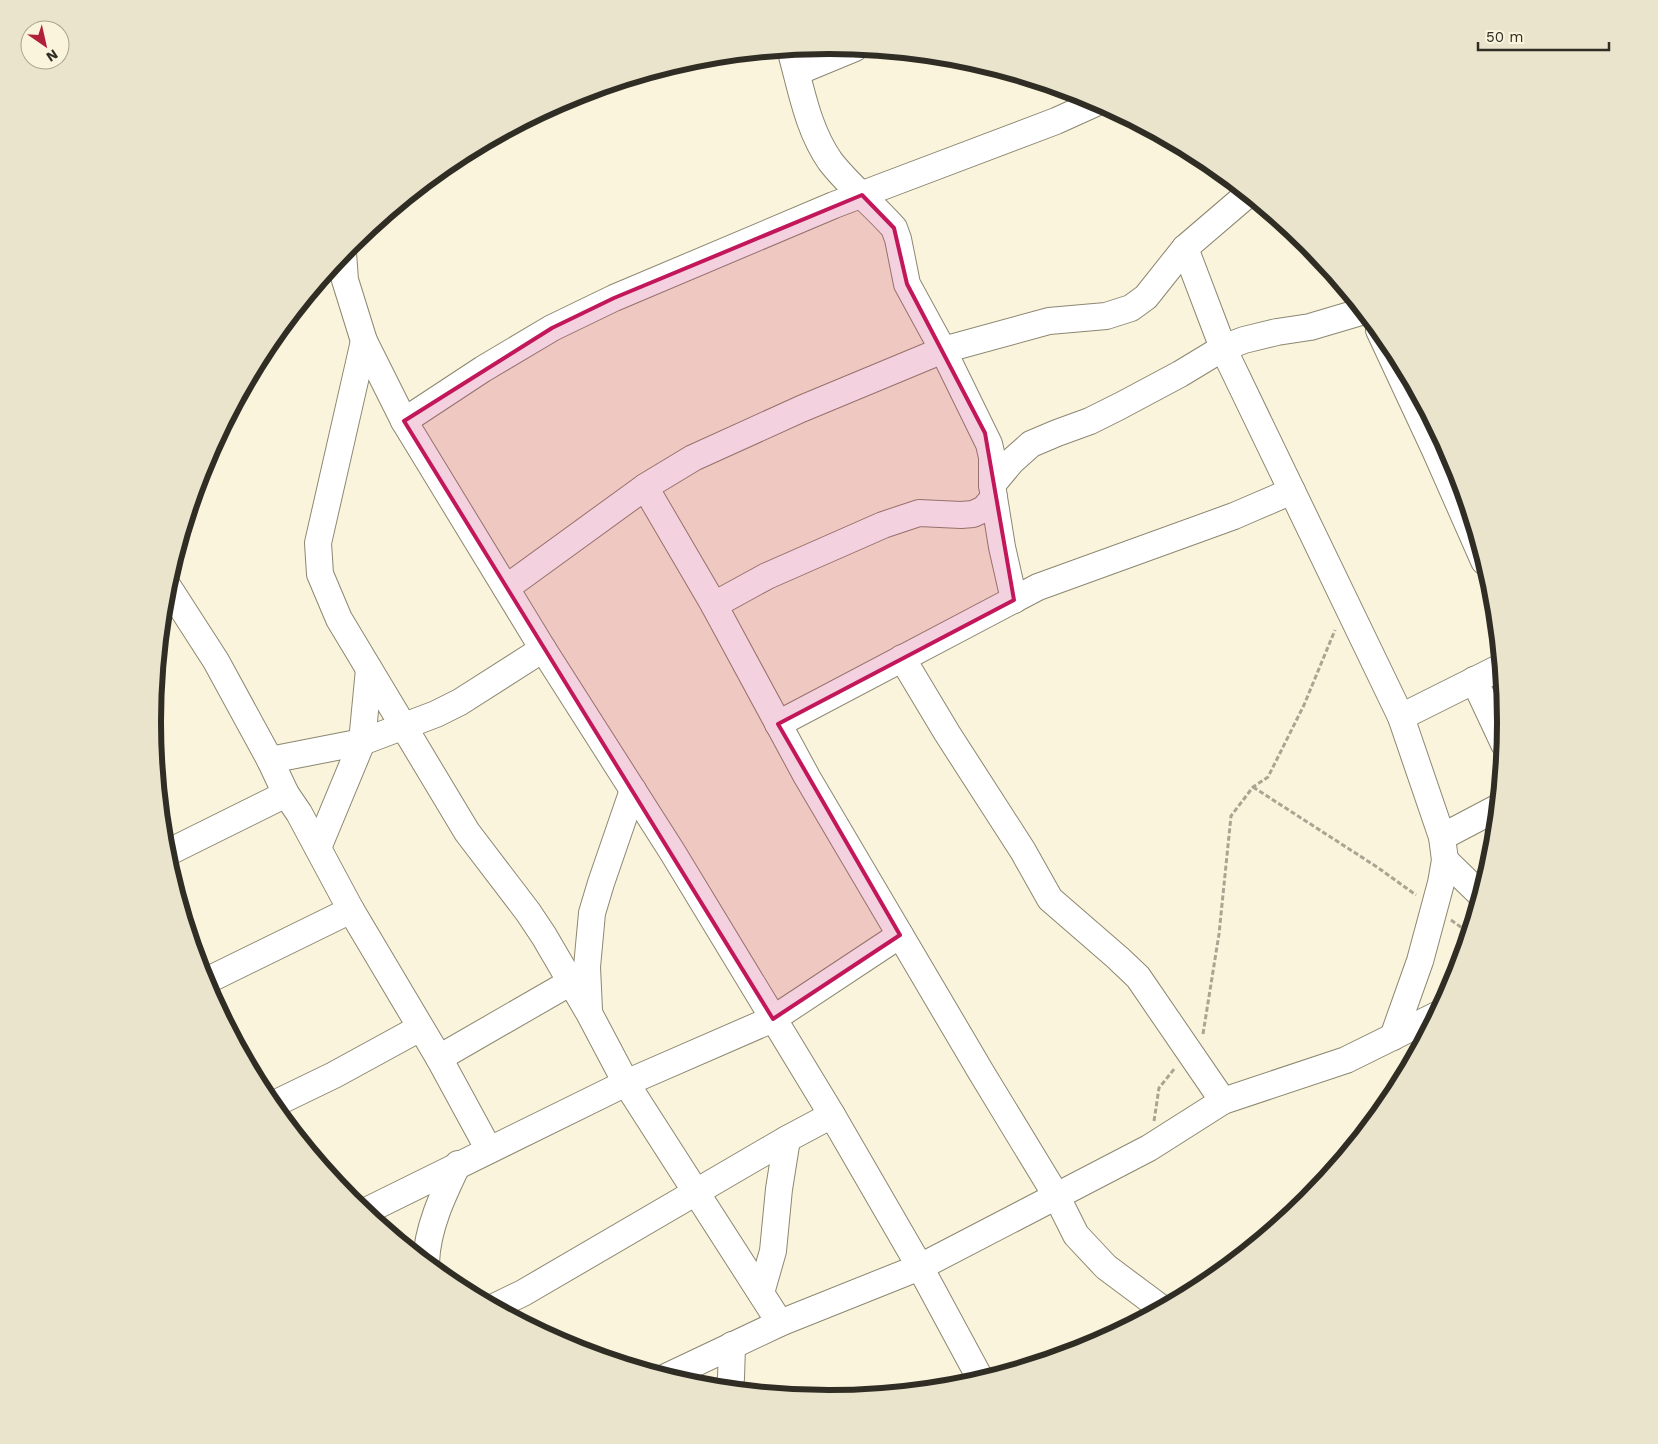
<svg xmlns="http://www.w3.org/2000/svg" width="1658" height="1444" viewBox="0 0 1658 1444" font-family="'Work Sans',sans-serif">
  <rect width="100%" height="100%" fill="#faf4dc"/>
  <g fill="none" stroke-linecap="round" stroke-linejoin="round">
    <defs>
      <g id="minor">
        <path d="M790 49C801 87 807 128 830 161 848 185 874 205 894 228L898 239 907 284 943 350 989 444 992 457V485L1002 547 1014 600"/>
        <polyline points="797,72 855,48"/>
        <polyline points="1185,248 1223,348 1401,717 1442,837 1445,860 1441,883 1420,961 1393,1037"/>
        <polyline points="343,253 345,280 364,341 404,421 543,649 673,853 832,1115 920,1267 981,1380"/>
        <polyline points="1379,330 1435,450 1484,561"/>
        <polyline points="364,341 318,543 320,574 339,619 467,832 528,912 544,936 589,1013 626,1083 780,1323"/>
        <polyline points="404,421 483,369 552,328 614,298 834,205 1056,121 1098,102"/>
        <polyline points="992,485 1012,461 1031,444 1057,433 1090,421 1120,406 1180,374 1223,348 1244,340 1277,332 1310,327 1364,311"/>
        <polyline points="645,487 714,605 807,777 981,1072 1057,1197 1076,1235 1106,1267 1161,1308"/>
        <polyline points="167,585 216,661 270,760 286,794 299,813 351,910 439,1058 489,1150"/>
        <polyline points="506,588 645,487 693,458 801,409 943,350 1049,321 1106,316 1131,308 1146,297 1185,248 1248,194"/>
        <polyline points="714,605 767,576 883,525 919,513 961,515 973,514 984,509 994,497"/>
        <polyline points="902,658 947,733 1023,851 1050,899 1118,958 1138,977 1223,1101"/>
        <polyline points="1474,680 1504,744"/>
        <polyline points="1401,717 1501,667"/>
        <polyline points="778,724 1038,587 1234,516 1292,491"/>
        <polyline points="270,760 362,742 436,714 460,702 543,649"/>
        <polyline points="1442,837 1497,808"/>
        <polyline points="318,848 362,742 369,669"/>
        <polyline points="165,854 286,794"/>
        <polyline points="1445,860 1481,895"/>
        <polyline points="204,982 351,910"/>
        <polyline points="589,1010 587,967 592,913 601,883 633,790"/>
        <polyline points="439,1058 571,982"/>
        <polyline points="272,1105 334,1075 420,1028"/>
        <polyline points="364,1212 626,1083 773,1019 900,935"/>
        <path d="M426 1263C427 1228 443 1195 458 1164"/>
        <polyline points="761,1293 773,1251 779,1189 787,1139"/>
        <polyline points="494,1307 523,1293 787,1139 832,1115"/>
        <polyline points="666,1377 780,1323 920,1267 1149,1148 1223,1101 1346,1060 1437,1015"/>
        <polyline points="728,1389 731,1378 732,1345"/>
      </g>
    </defs>
    <use href="#minor" stroke="#8c8772" stroke-width="28"/>
    <g stroke="#aaa593" stroke-width="3" stroke-dasharray="5 2.5" stroke-linecap="butt">
      <polyline points="1253,787 1377,867 1416,895"/>
      <polyline points="1451,920 1469,933"/>
      <polyline points="1203,1034 1219,934 1231,816 1253,787 1268,777 1304,705 1335,630"/>
      <polyline points="1154,1121 1159,1088 1175,1068"/>
    </g>
    <use href="#minor" stroke="#fff" stroke-width="26"/>
  </g>
  <path fill="#c2185b" fill-opacity="0.2" stroke="#c2185b" stroke-width="4" stroke-linejoin="round" d="M862 195 894 228 907 284 985 433 1014 600 778 724 900 935 773 1019 404 421 552 328 614 298Z"/>
  <path d="M0 0H1658V1444H0ZM161 722a668 668 0 1 1 1336 0a668 668 0 1 1-1336 0Z" fill="#eae4cd" fill-rule="evenodd"/>
  <path fill="none" stroke="#2f2d24" stroke-width="6" d="M161 722a668 668 0 1 1 1336 0a668 668 0 1 1-1336 0Z"/>
  <g transform="translate(45 45) rotate(146)"><circle r="24" fill="#faf4dc" stroke="#a9a492"/>
  <path d="M0-4L9 19L0 12L-9 19Z" fill="#b21f3a"/>
  <text y="-8" font-size="14" font-weight="bold" text-anchor="middle" fill="#2f2d24">N</text>
  </g>
  <path d="M1478 42v8h131v-8" fill="none" stroke="#2f2d24" stroke-width="2.5"/>
  <text x="1486" y="42" font-size="15" fill="#2f2d24" stroke="#faf4dc" stroke-width="4" paint-order="stroke">50 m</text>
</svg>
